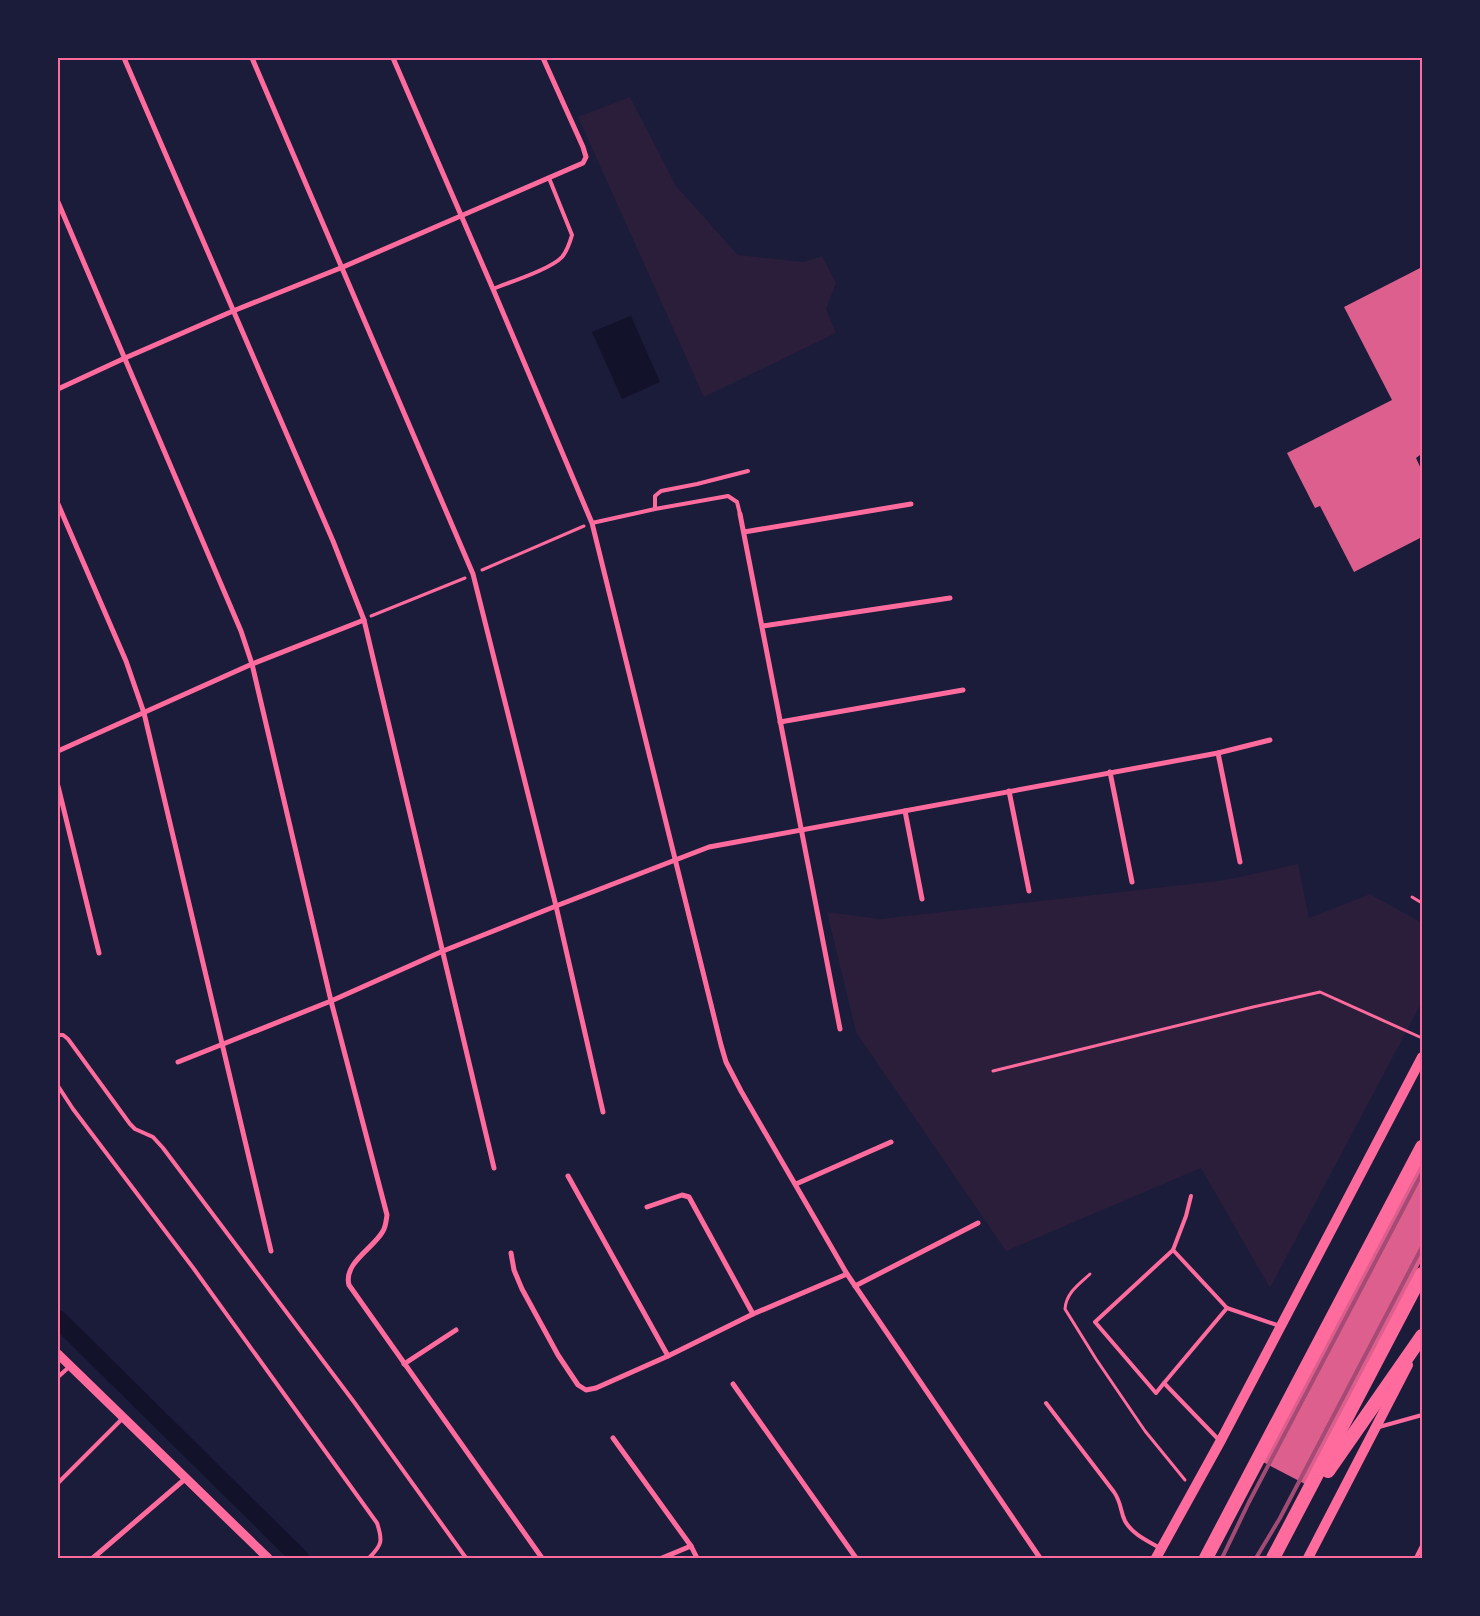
<svg xmlns="http://www.w3.org/2000/svg" width="1480" height="1616" viewBox="0 0 1480 1616" font-family="'Sofia Sans Condensed',sans-serif">
  <rect width="100%" height="100%" fill="#1b1b3a"/>
  <g fill="#2a1e3b">
    <polygon points="630,97 676,186 738,255 804,262 822,256 836,283 826,309 836,333 704,397 578,117"/>
    <polygon points="1298,864 1309,918 1370,894 1422,923 1422,1002 1270,1288 1201,1168 1006,1251 856,1032 827,912 880,919 1226,880"/>
  </g>
  <polygon fill="#12122b" points="631,316 660,382 622,399 592,332"/>
  <g fill="none" stroke-linecap="round" stroke-linejoin="round">
    <polyline stroke="#12122b" stroke-width="18" points="58,1319 300,1558"/>
  </g>
  <g fill="#dd5f8e">
    <polygon points="1422,267 1422,460 1420,455 1416,458 1422,471 1422,537 1354,572 1320,506 1315,508 1287,453 1392,400 1344,307"/>
    <polygon points="1422,1159 1422,1260 1305,1484 1263,1462"/>
  </g>
  <g fill="none" stroke-linecap="round" stroke-linejoin="round">
    <g stroke="#ff6b9d" stroke-width="3">
      <polyline points="482,570 584,526"/>
      <polyline points="371,616 465,578"/>
      <polyline points="1412,897 1422,903"/>
      <polyline points="993,1071 1253,1007 1320,992 1422,1038"/>
      <path d="M1090 1274C1079 1284 1066 1293 1065 1309L1096 1359 1145 1431 1185 1480"/>
    </g>
    <g stroke="#ff6b9d" stroke-width="4">
      <path d="M493 289C510 282 551 269 562 257 567 251 570 242 572 235L549 178"/>
      <polyline points="655,509 655,496 661,491 697,484 748,471"/>
      <polyline points="592,523 655,509 728,496 737,502 740,514"/>
      <polyline points="58,1035 63,1035 68,1039 130,1124 135,1129 153,1137 163,1148 354,1402 466,1558"/>
      <path d="M58 1086 73 1109 194 1269 377 1523C383 1541 382 1545 369 1558"/>
      <polyline points="1173,1250 1186,1216 1191,1196"/>
      <polyline points="58,1377 69,1367"/>
      <polyline points="1164,1383 1156,1393 1095,1322 1173,1250 1227,1308"/>
      <path d="M1046 1403 1114 1492C1122 1504 1120 1511 1125 1521 1132 1534 1148 1541 1160 1548"/>
      <polyline points="1379,1427 1422,1415"/>
      <polyline points="1219,1440 1164,1383 1227,1308 1280,1326"/>
      <polyline points="58,1483 122,1419"/>
      <polyline points="1416,1558 1422,1546"/>
    </g>
    <g stroke="#ff6b9d" stroke-width="5">
      <polyline points="124,58 333,541 364,620 494,1168"/>
      <polyline points="252,58 473,574 556,906 603,1112"/>
      <polyline points="393,58 493,289 592,523 721,1045 726,1062 741,1091 847,1274 1040,1558"/>
      <path d="M58 202 241 631 252 664 331 1001 387 1215C386 1221 386 1226 383 1231 374 1248 343 1263 349 1285L542 1558"/>
      <polyline points="58,389 125,358 233,311 343,267 583,163 586,157 583,147 543,58"/>
      <polyline points="58,504 126,661 144,713 271,1251"/>
      <polyline points="740,514 840,1029"/>
      <polyline points="744,532 911,504"/>
      <polyline points="763,626 950,598"/>
      <polyline points="780,722 963,690"/>
      <polyline points="58,751 252,664 364,620"/>
      <polyline points="1218,753 1240,862"/>
      <polyline points="1110,772 1132,882"/>
      <polyline points="58,786 99,953"/>
      <polyline points="1009,791 1029,891"/>
      <polyline points="905,811 922,899"/>
      <polyline points="178,1062 331,1001 443,951 556,906 709,847 1218,753 1270,740"/>
      <polyline points="568,1176 668,1356 753,1314 847,1274"/>
      <polyline points="796,1184 891,1142"/>
      <polyline points="647,1207 682,1195 689,1197 753,1314"/>
      <polyline points="511,1253 514,1270 522,1289 558,1355 578,1385 586,1390 596,1388 668,1356"/>
      <polyline points="855,1286 978,1223"/>
      <polyline points="404,1364 456,1330"/>
      <polyline points="733,1384 856,1558"/>
      <polyline points="613,1438 691,1546 697,1558"/>
      <polyline points="93,1558 185,1479"/>
      <polyline points="662,1558 691,1546"/>
    </g>
    <polyline stroke="#ff6b9d" stroke-width="9" points="58,1354 268,1558"/>
    <g stroke="#ff6b9d" stroke-width="10">
      <polyline points="1156,1558 1220,1442 1422,1057"/>
      <polyline points="1308,1558 1408,1365"/>
    </g>
    <g stroke="#ff6b9d" stroke-width="14">
      <polyline points="1328,1471 1422,1336"/>
      <polyline points="1206,1558 1422,1147"/>
      <polyline points="1273,1558 1422,1274"/>
    </g>
    <g stroke="#a44b75" stroke-width="4">
      <polyline points="1222,1558 1249,1502 1422,1173"/>
      <polyline points="1256,1558 1280,1518 1422,1247"/>
    </g>
  </g>
  <rect width="1480" height="1616" fill="none" stroke="#1b1b3a" stroke-width="118"/>
  <rect x="59" y="59" width="1362" height="1498" fill="none" stroke="#ff6b9d" stroke-width="2"/>
</svg>
